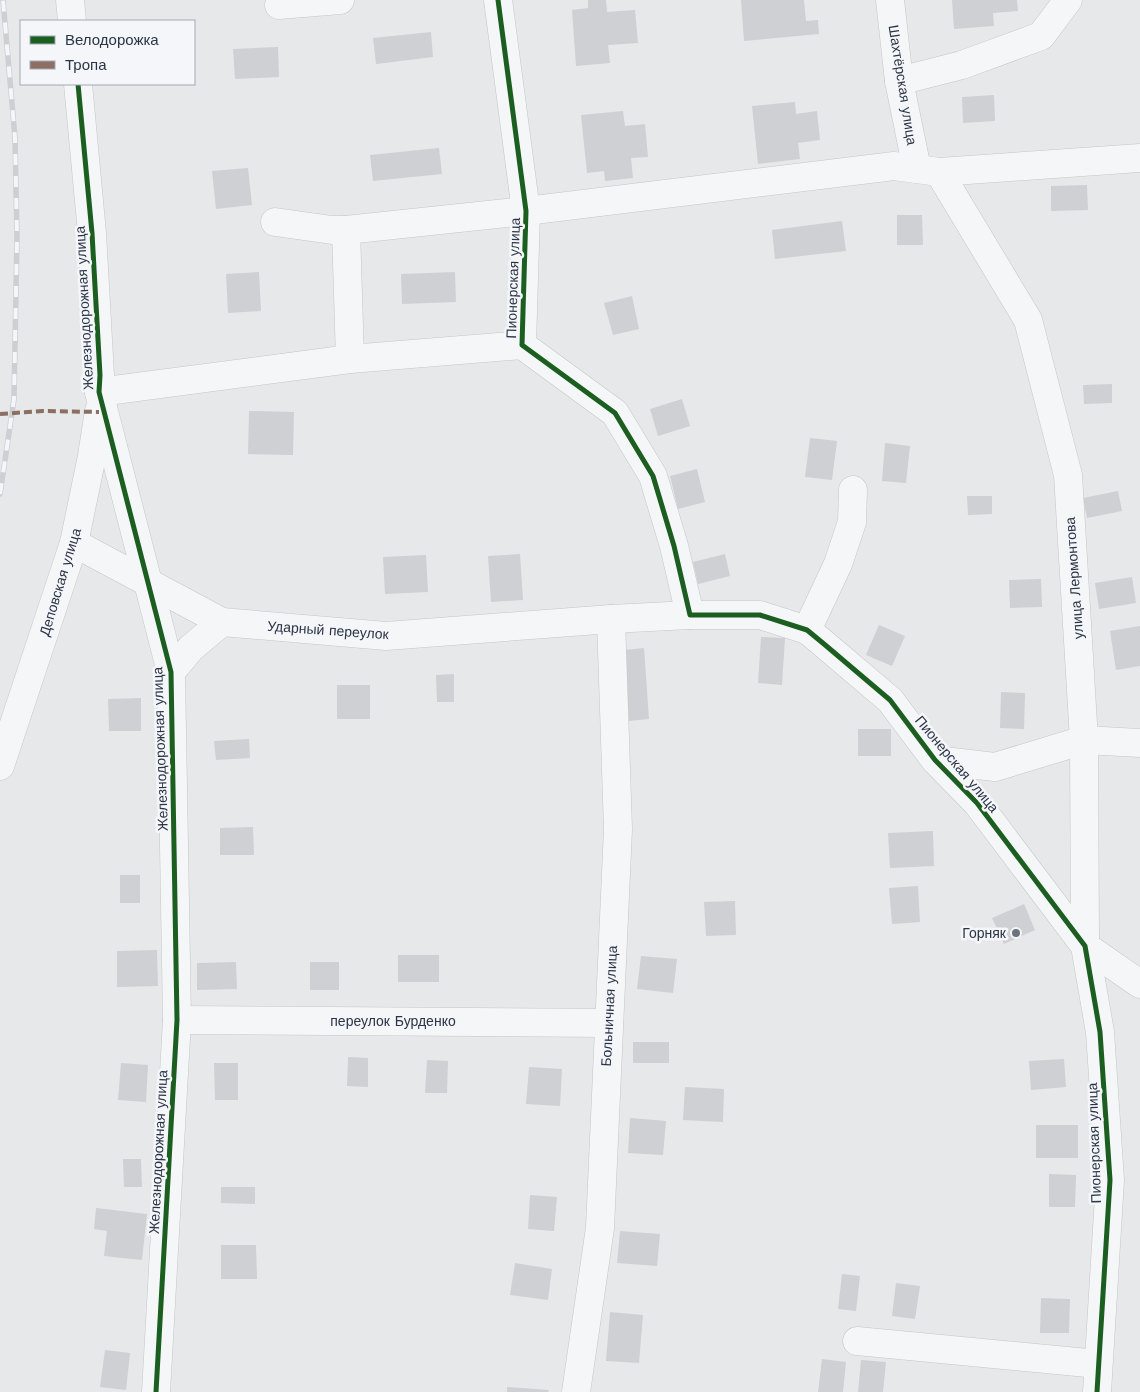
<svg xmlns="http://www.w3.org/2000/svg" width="1140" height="1392" viewBox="0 0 1140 1392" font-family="'Work Sans',sans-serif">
  <rect width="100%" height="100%" fill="#e6e8ea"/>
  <g fill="#ced0d3">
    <polygon points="588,0 606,0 607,12 635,10 638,43 608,45 610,63 576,66 572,10 588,8"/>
    <polygon points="741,0 804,0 806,21 818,20 819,34 744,41"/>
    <polygon points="952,0 1017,0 1018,11 993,13 994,26 954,29"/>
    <polygon points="431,32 433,57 376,64 373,38"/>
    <polygon points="278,47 279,77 235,79 233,49"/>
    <polygon points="994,95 995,121 963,123 962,97"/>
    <polygon points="795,102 796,114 817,111 820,140 798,143 800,159 758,164 752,106"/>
    <polygon points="623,111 625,126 645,124 648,157 631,158 633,178 605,181 604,171 587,173 581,115"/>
    <polygon points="439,148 442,174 373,181 370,155"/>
    <polygon points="248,168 252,205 216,209 212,171"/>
    <polygon points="1087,185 1088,210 1051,211 1051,186"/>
    <polygon points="897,215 922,215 923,245 897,245"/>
    <polygon points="842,221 846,251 775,259 772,230"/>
    <polygon points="259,272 261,311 228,313 226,274"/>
    <polygon points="455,272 456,302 402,304 401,274"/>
    <polygon points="632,296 639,329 613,335 604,303"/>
    <polygon points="1112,384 1112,403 1084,404 1083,385"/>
    <polygon points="682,399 690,426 658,436 650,409"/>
    <polygon points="249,411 294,412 293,455 248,454"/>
    <polygon points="810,438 837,441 832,480 805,477"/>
    <polygon points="885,443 910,446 906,483 882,481"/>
    <polygon points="697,469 705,502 678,509 670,476"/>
    <polygon points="1118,491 1122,511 1087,518 1083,498"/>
    <polygon points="967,496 992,496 992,514 968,515"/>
    <polygon points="520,554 523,600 491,602 488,556"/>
    <polygon points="725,554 730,576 698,584 693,562"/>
    <polygon points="426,555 428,592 385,594 383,557"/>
    <polygon points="1132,577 1136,603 1099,609 1095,583"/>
    <polygon points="1041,579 1042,607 1010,608 1009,580"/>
    <polygon points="879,625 905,636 892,666 866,655"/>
    <polygon points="1140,626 1140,666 1116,670 1110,631"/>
    <polygon points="761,637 785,638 782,685 758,683"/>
    <polygon points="644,648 649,719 629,721 624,650"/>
    <polygon points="454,674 454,702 437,702 436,675"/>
    <rect x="337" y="685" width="33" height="34"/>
    <polygon points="1001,692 1025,693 1024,729 1000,728"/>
    <polygon points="141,698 141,731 109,731 108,699"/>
    <rect x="858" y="729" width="33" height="27"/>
    <polygon points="249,739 250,758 216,760 214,741"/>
    <polygon points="253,827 254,855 220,855 220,828"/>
    <polygon points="933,831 934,866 890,868 888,833"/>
    <rect x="120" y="875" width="20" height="28"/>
    <polygon points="918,886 920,922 892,924 889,888"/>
    <polygon points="735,901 736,935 706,936 704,902"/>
    <polygon points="1024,904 1035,930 1004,944 992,918"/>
    <polygon points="157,950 158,986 117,987 117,951"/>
    <rect x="398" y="955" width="41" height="27"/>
    <polygon points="641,956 677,959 673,993 637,989"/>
    <polygon points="236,962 237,989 197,990 197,963"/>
    <rect x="310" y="962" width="29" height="28"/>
    <rect x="633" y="1042" width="36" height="21"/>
    <polygon points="348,1057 368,1058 368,1087 347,1086"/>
    <polygon points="1064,1059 1066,1087 1031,1090 1029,1061"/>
    <polygon points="427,1060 448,1061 447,1093 425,1093"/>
    <polygon points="121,1063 148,1065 146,1102 118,1100"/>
    <polygon points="214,1063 238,1063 238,1100 215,1100"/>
    <polygon points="529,1067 562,1069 560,1106 526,1104"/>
    <polygon points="685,1087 724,1089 723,1122 683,1120"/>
    <polygon points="630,1118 666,1121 663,1155 628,1153"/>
    <rect x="1036" y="1125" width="42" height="33"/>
    <polygon points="123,1159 141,1159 142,1187 124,1187"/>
    <polygon points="1049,1174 1076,1175 1075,1207 1049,1207"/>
    <polygon points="221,1187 255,1187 255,1204 221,1203"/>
    <polygon points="530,1195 557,1197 554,1231 528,1229"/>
    <polygon points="96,1208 147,1214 142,1260 104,1256 107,1231 94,1229"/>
    <polygon points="620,1231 660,1234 657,1266 617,1263"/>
    <polygon points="221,1245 256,1245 257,1279 221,1279"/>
    <polygon points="515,1263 552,1269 548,1300 510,1295"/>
    <polygon points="842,1274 860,1276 856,1311 838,1309"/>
    <polygon points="896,1283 920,1286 915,1319 892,1316"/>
    <polygon points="1041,1298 1070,1299 1069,1333 1040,1333"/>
    <polygon points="610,1312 643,1315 639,1363 606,1361"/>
    <polygon points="105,1350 130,1353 126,1390 100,1387"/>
    <polygon points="822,1359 846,1362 843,1392 818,1392"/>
    <polygon points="861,1360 886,1362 883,1392 858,1392"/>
    <polygon points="507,1387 549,1390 548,1392 507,1392"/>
  </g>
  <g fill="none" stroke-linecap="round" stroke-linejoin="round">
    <defs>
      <g id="minor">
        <polyline points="70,0 72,21"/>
        <polyline points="498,0 526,211 522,345 615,413 653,476 674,546 690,615 760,615 807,630 824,644 890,700 935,760 977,803 1085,946 1100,1032 1110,1180 1097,1392"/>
        <polyline points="890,0 899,81 917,169"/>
        <polyline points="279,5 340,0"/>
        <polyline points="899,81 962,65 1041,36 1068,0"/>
        <polyline points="78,84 92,233 100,375 99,392 171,672 177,1020 156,1392"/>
        <polyline points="939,172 1028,320 1068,475 1084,740 1085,946 1140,984"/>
        <polyline points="275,222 332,230 346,230 526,211 894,166 939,172 1140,158"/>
        <polyline points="346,230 350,359"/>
        <polyline points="99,392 350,359 522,345"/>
        <polyline points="74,543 222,622 386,636 611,619 690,615"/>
        <polyline points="807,630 838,564 852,522 853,490"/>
        <polyline points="171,672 191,648 222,622"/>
        <polyline points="935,760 995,767 1084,740 1140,743"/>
        <polyline points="0,766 74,543 92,456 99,411"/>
        <polyline points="177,1020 609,1023"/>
        <polyline points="857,1341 1098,1364"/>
        <polyline points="576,1392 600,1228 618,829 611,619"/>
      </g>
    </defs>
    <use href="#minor" stroke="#c4c6c8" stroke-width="29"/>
    <use href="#minor" stroke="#f5f6f7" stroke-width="28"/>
    <defs>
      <polyline id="rail" points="0,494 14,399 17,237 15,138 3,0"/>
    </defs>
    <use href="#rail" stroke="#cecfd2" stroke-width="5.5"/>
    <use href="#rail" stroke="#f4f6f9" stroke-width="4" stroke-dasharray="11" stroke-linecap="butt"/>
    <polyline stroke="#8d6e63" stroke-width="4" stroke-dasharray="8 4" stroke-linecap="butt" points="0,414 43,411 99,412"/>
    <defs>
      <g id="cycleway">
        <polyline points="498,0 526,211 522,345 615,413 653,476 674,546 690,615 760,615 807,630 824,644 890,700 935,760 977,803 1085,946 1100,1032 1110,1180 1097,1392"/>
        <polyline points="78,84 92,233 100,375 99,392 171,672 177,1020 156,1392"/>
      </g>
    </defs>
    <use href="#cycleway" stroke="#f4f6f9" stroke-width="8"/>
    <use href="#cycleway" stroke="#1b5e20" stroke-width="5"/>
  </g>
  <circle fill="#6c737f" stroke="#f4f6f9" stroke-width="2" cx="1016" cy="933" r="5"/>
  <g text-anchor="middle" stroke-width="5" stroke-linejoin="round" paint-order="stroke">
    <g font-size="14" fill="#2b3445" stroke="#f4f6f9">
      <text transform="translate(903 85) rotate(81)" y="5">Шахтёрская улица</text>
      <text transform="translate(513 278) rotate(-88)" y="5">Пионерская улица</text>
      <text transform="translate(84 308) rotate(-93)" y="5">Железнодорожная улица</text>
      <text transform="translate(1074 578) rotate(-94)" y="5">улица Лермонтова</text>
      <text transform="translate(60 582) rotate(-73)" y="5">Деповская улица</text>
      <text transform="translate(328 630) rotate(4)" y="5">Ударный переулок</text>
      <text transform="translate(160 749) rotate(-92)" y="5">Железнодорожная улица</text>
      <text transform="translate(957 764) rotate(50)" y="5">Пионерская улица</text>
      <text transform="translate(609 1006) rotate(-87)" y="5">Больничная улица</text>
      <text x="393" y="1026">переулок Бурденко</text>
      <text transform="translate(1094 1143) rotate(-92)" y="5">Пионерская улица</text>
      <text transform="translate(158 1152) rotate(-87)" y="5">Железнодорожная улица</text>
    </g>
    <g font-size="14" fill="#2b3445" stroke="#f4f6f9" text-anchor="end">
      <text x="1006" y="938">Горняк</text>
    </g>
  </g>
  <rect x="20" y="20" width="175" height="65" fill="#f4f6f9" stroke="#a4a8b1"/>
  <rect x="30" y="36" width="25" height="8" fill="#1b5e20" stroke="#a4a8b1"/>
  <text x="65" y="45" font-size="15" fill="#2b3445">Велодорожка</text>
  <rect x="30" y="61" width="25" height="8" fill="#8d6e63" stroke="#a4a8b1"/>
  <text x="65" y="70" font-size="15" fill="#2b3445">Тропа</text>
</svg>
